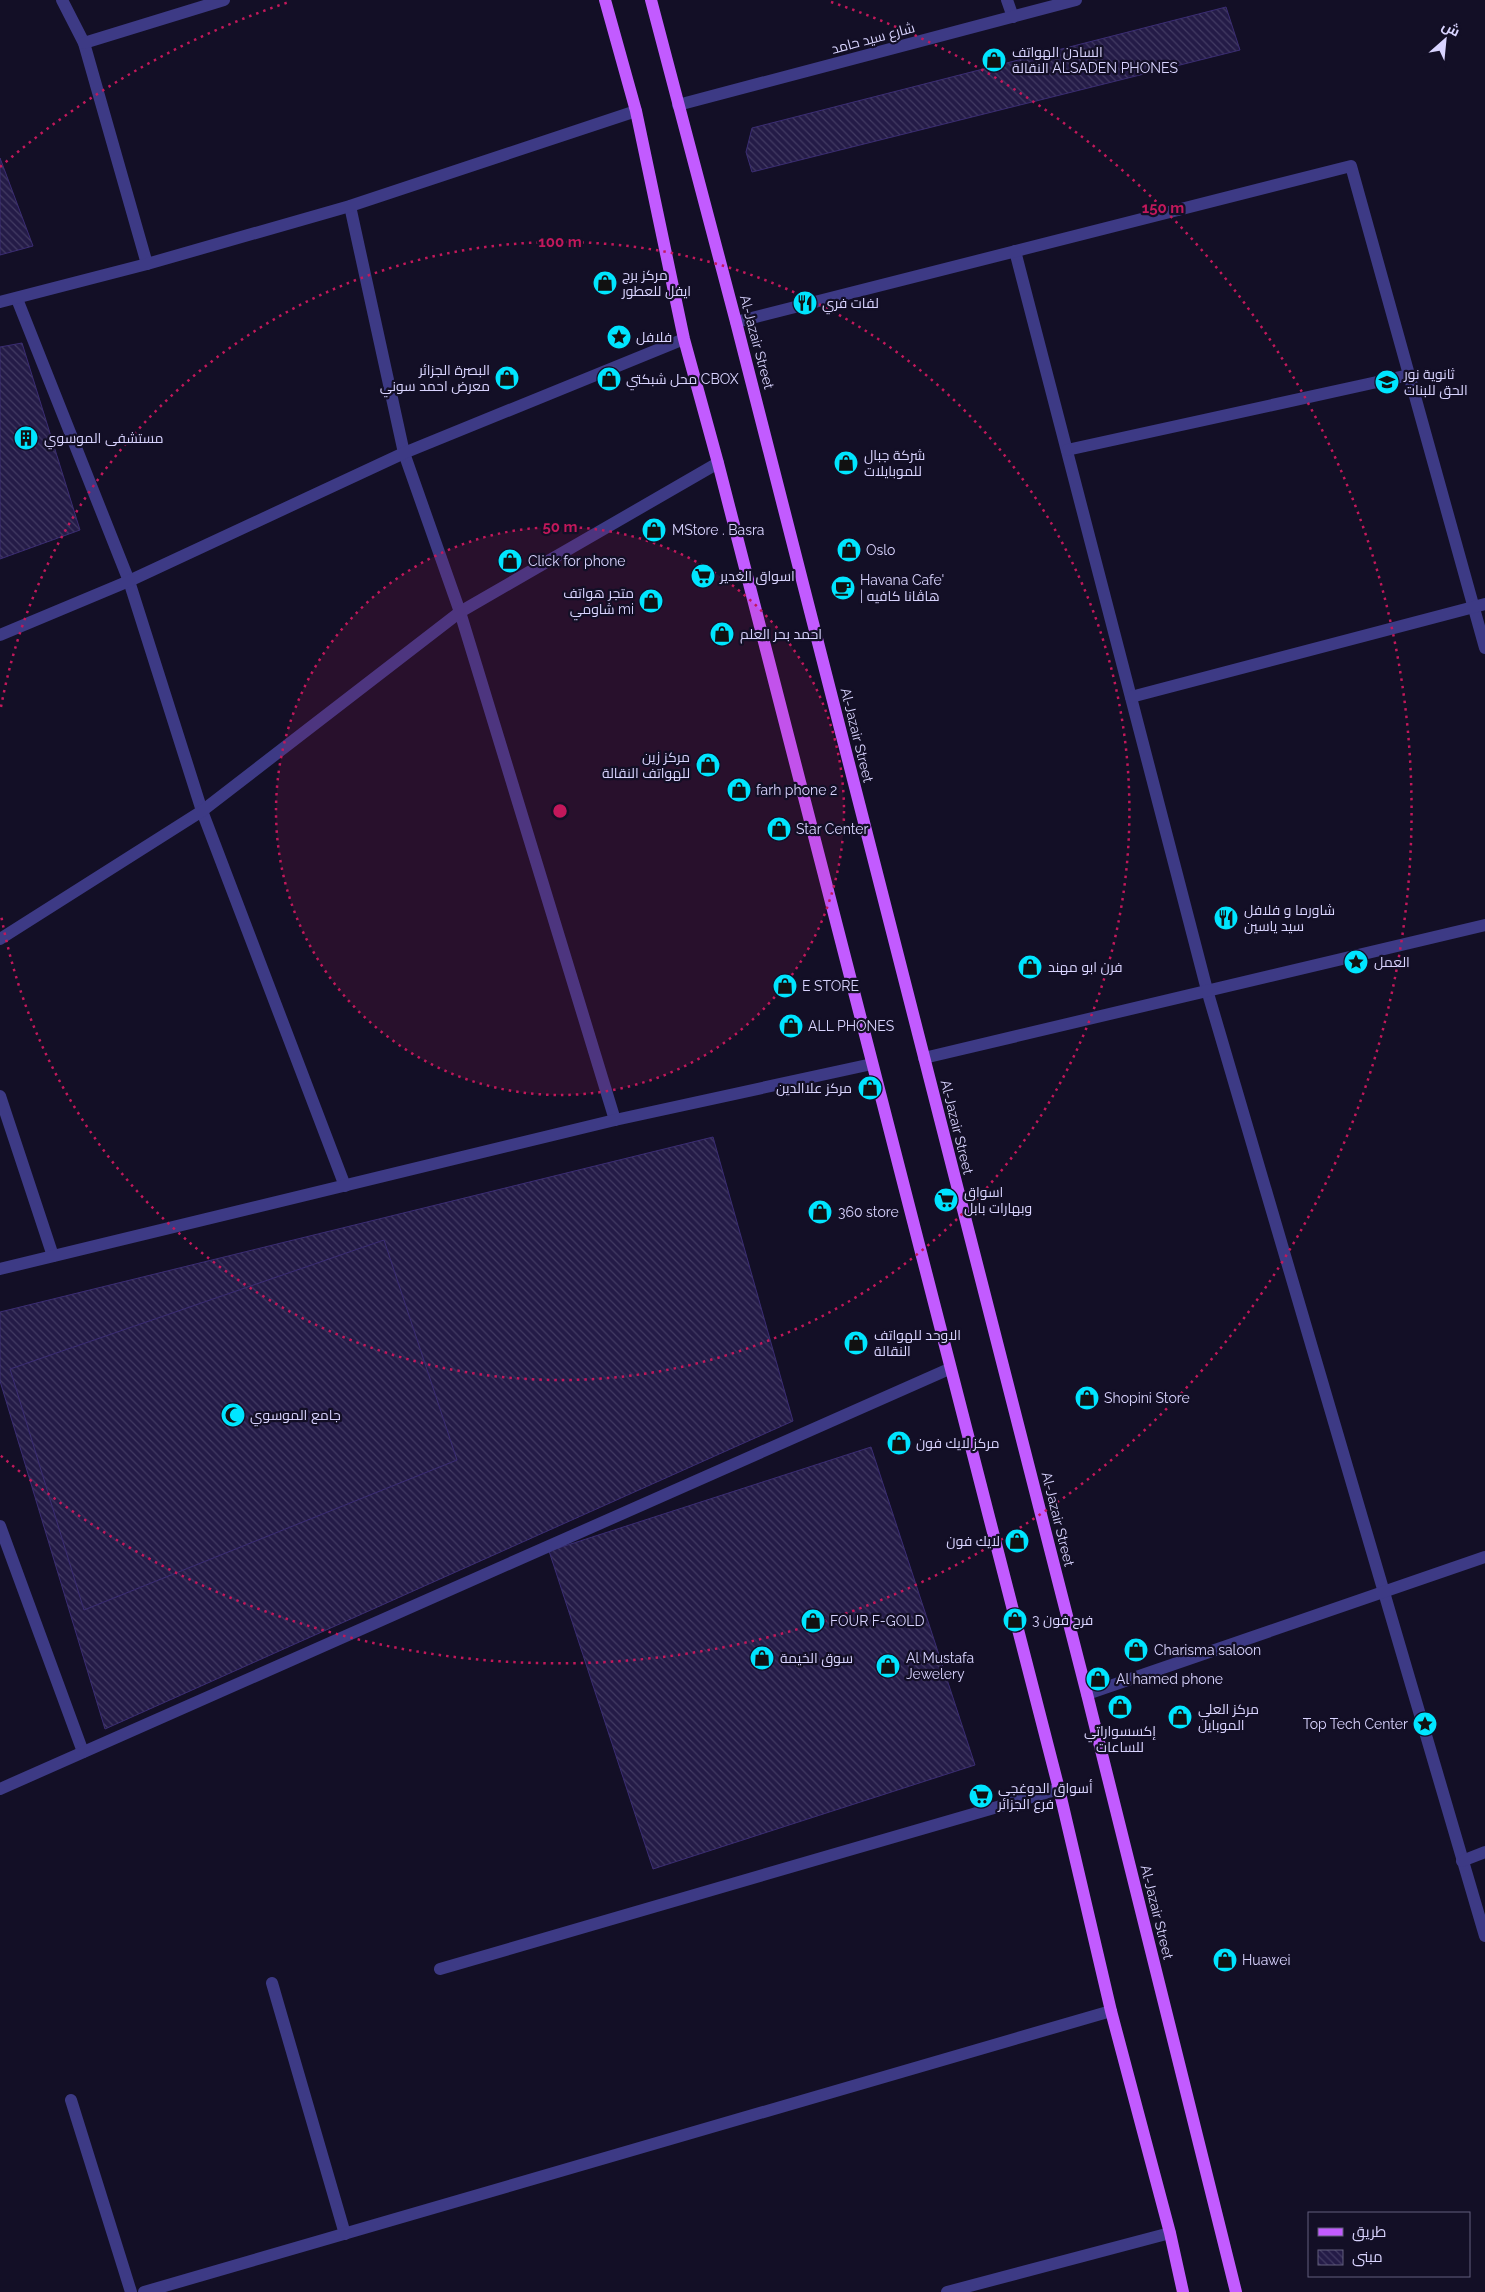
<svg xmlns="http://www.w3.org/2000/svg" width="1485" height="2292" viewBox="0 0 1485 2292" font-family="Raleway,Cairo,sans-serif">
  <defs>
    <pattern id="building-back-hatch" width="6" height="6" patternUnits="userSpaceOnUse" patternTransform="scale(1.25)"><rect width="6" height="6" fill="#241b47"/><path d="M-1 5l2 2M0 0l6 6M5-1l2 2" fill="none" stroke="#433b63"/></pattern>
  </defs>
  <rect width="100%" height="100%" fill="#130f26"/>
  <g fill="url(#building-back-hatch)" stroke="#3b2d73">
    <polygon points="1226,7 1240,50 752,172 746,152 752,128"/>
    <polygon points="0,158 33,246 0,255"/>
    <polygon points="22,343 80,530 0,559 0,347"/>
    <polygon points="713,1137 793,1421 105,1729 0,1381 0,1312"/>
    <polygon points="384,1240 457,1460 84,1610 10,1369"/>
    <polygon points="871,1447 975,1765 653,1869 549,1551"/>
  </g>
  <g fill="none" stroke-linecap="round" stroke-linejoin="round">
    <g stroke="#3d3a85" stroke-width="12">
      <polyline points="62,0 84,43 147,264"/>
      <polyline points="1007,0 1013,17"/>
      <polyline points="84,43 224,0"/>
      <polyline points="678,105 1076,0"/>
      <polyline points="350,206 404,453 460,612 615,1120"/>
      <polyline points="1015,251 1207,990 1485,1936"/>
      <polyline points="17,299 129,581 202,811 345,1186"/>
      <polyline points="0,302 147,264 350,206 636,111"/>
      <polyline points="736,322 1351,166 1485,648"/>
      <polyline points="1067,450 1409,375"/>
      <polyline points="0,635 129,581 404,453 684,339"/>
      <polyline points="1131,697 1485,604"/>
      <polyline points="0,939 202,811 460,612 718,463"/>
      <polyline points="924,1058 1485,925"/>
      <polyline points="0,1096 53,1256"/>
      <polyline points="0,1269 615,1120 872,1064"/>
      <polyline points="0,1526 83,1752"/>
      <polyline points="1087,1694 1485,1557"/>
      <polyline points="0,1789 949,1369"/>
      <polyline points="1462,1861 1485,1852"/>
      <polyline points="440,1969 1059,1789"/>
      <polyline points="272,1983 345,2234"/>
      <polyline points="71,2100 131,2292"/>
      <polyline points="144,2292 1111,2011"/>
      <polyline points="947,2292 1170,2233"/>
    </g>
    <g stroke="#c25bff" stroke-width="12">
      <polyline points="605,0 636,111 684,339 718,463 1059,1789 1111,2011 1170,2233 1183,2292"/>
      <polyline points="651,0 736,322 1087,1694 1236,2292"/>
    </g>
  </g>
  <circle cx="560" cy="811" r="284" fill="#c2185b" fill-opacity=".12"/>
  <g fill="none" stroke="#c2185b" stroke-width="2.5" stroke-dasharray="2.5 5">
    <circle cx="560" cy="811" r="284"/>
    <path d="M1 707A569 569 0 1 1 1 915"/>
    <path d="M0 167A853 853 0 0 1 289 2M831 2A853 853 0 1 1 0 1455"/>
  </g>
  <defs>
    <symbol id="shop-disc" viewBox="-11 -11 22 22"><circle r="9.5" fill="#00e5ff" stroke="#130f26"/><path d="M-5-2.5h2.3a2.7 3.5 0 0 1 5.4 0H5L5.5 6h-11ZM-1.5-2.5h3a1.5 2.3 0 0 0-3 0Z" fill="#111"/></symbol>
    <symbol id="restaurant-disc" viewBox="-11 -11 22 22"><circle r="9.5" fill="#00e5ff" stroke="#130f26"/><path d="M-5-6h1v4h1v-4h1v4h1v-4h1v5L-1.5 .5V6h-2V.5L-5-1ZM5-6V6H3V1.5H1.5Q1.5-4 5-6Z" fill="#111"/></symbol>
    <symbol id="sight-disc" viewBox="-11 -11 22 22"><circle r="9.5" fill="#00e5ff" stroke="#130f26"/><path d="M0-6L1.8-2.2L6-1.7L2.9 1.2L3.7 5.4L0 3.3L-3.7 5.4L-2.9 1.2L-6-1.7L-1.8-2.2Z" fill="#111"/></symbol>
    <symbol id="school-disc" viewBox="-11 -11 22 22"><circle r="9.5" fill="#00e5ff" stroke="#130f26"/><path d="M0-5L7-2L0 1L-7-2ZM-4 1L0 2.5L4 1V4Q0 6-4 4Z" fill="#111"/></symbol>
    <symbol id="building-disc" viewBox="-11 -11 22 22"><circle r="9.5" fill="#00e5ff" stroke="#130f26"/><path d="M-4-6H4V6H1V3H-1V6H-4ZM-2.5-4.3h1.7v1.8h-1.7ZM.8-4.3h1.7v1.8H.8ZM-2.5-1h1.7V.8h-1.7ZM.8-1h1.7V.8H.8Z" fill="#111"/></symbol>
    <symbol id="supermarket-disc" viewBox="-11 -11 22 22"><circle r="9.5" fill="#00e5ff" stroke="#130f26"/><path d="M-6-5.5h2.5l.6 2H6L4.5 2H-2.5L-4.4-4H-6ZM-1.5 3.2a1.3 1.3 0 1 0 .1 0ZM3 3.2a1.3 1.3 0 1 0 .1 0Z" fill="#111"/></symbol>
    <symbol id="cafe-disc" viewBox="-11 -11 22 22"><circle r="9.5" fill="#00e5ff" stroke="#130f26"/><path d="M-5.5-4.5H6V0H3Q3 3.5 0 3.5H-2.5Q-5.5 3.5-5.5 0ZM3-3.2v2h1.7v-2ZM-6 4.5H4V6H-6Z" fill="#111"/></symbol>
    <symbol id="mosque-disc" viewBox="-11 -11 22 22"><circle r="9.5" fill="#00e5ff" stroke="#130f26"/><path d="M3.5-4.9A6 6 0 1 0 3.5 4.9A5 5 0 1 1 3.5-4.9Z" fill="#111"/></symbol>
  </defs>
  <g fill-rule="evenodd">
    <use href="#shop-disc" x="980" y="46" width="28" height="28"/>
    <use href="#shop-disc" x="591" y="269" width="28" height="28"/>
    <use href="#restaurant-disc" x="791" y="289" width="28" height="28"/>
    <use href="#sight-disc" x="605" y="323" width="28" height="28"/>
    <use href="#shop-disc" x="493" y="364" width="28" height="28"/>
    <use href="#shop-disc" x="595" y="365" width="28" height="28"/>
    <use href="#school-disc" x="1373" y="368" width="28" height="28"/>
    <use href="#building-disc" x="12" y="424" width="28" height="28"/>
    <use href="#shop-disc" x="832" y="449" width="28" height="28"/>
    <use href="#shop-disc" x="640" y="516" width="28" height="28"/>
    <use href="#shop-disc" x="835" y="536" width="28" height="28"/>
    <use href="#shop-disc" x="496" y="547" width="28" height="28"/>
    <use href="#supermarket-disc" x="689" y="562" width="28" height="28"/>
    <use href="#cafe-disc" x="829" y="574" width="28" height="28"/>
    <use href="#shop-disc" x="637" y="587" width="28" height="28"/>
    <use href="#shop-disc" x="708" y="620" width="28" height="28"/>
    <use href="#shop-disc" x="694" y="751" width="28" height="28"/>
    <use href="#shop-disc" x="725" y="776" width="28" height="28"/>
    <use href="#shop-disc" x="765" y="815" width="28" height="28"/>
    <use href="#restaurant-disc" x="1212" y="904" width="28" height="28"/>
    <use href="#sight-disc" x="1342" y="948" width="28" height="28"/>
    <use href="#shop-disc" x="1016" y="953" width="28" height="28"/>
    <use href="#shop-disc" x="771" y="972" width="28" height="28"/>
    <use href="#shop-disc" x="777" y="1012" width="28" height="28"/>
    <use href="#shop-disc" x="856" y="1074" width="28" height="28"/>
    <use href="#supermarket-disc" x="932" y="1186" width="28" height="28"/>
    <use href="#shop-disc" x="806" y="1198" width="28" height="28"/>
    <use href="#shop-disc" x="842" y="1329" width="28" height="28"/>
    <use href="#shop-disc" x="1073" y="1384" width="28" height="28"/>
    <use href="#mosque-disc" x="219" y="1401" width="28" height="28"/>
    <use href="#shop-disc" x="885" y="1429" width="28" height="28"/>
    <use href="#shop-disc" x="1003" y="1527" width="28" height="28"/>
    <use href="#shop-disc" x="1001" y="1606" width="28" height="28"/>
    <use href="#shop-disc" x="799" y="1607" width="28" height="28"/>
    <use href="#shop-disc" x="1122" y="1636" width="28" height="28"/>
    <use href="#shop-disc" x="748" y="1644" width="28" height="28"/>
    <use href="#shop-disc" x="874" y="1652" width="28" height="28"/>
    <use href="#shop-disc" x="1084" y="1665" width="28" height="28"/>
    <use href="#shop-disc" x="1106" y="1693" width="28" height="28"/>
    <use href="#shop-disc" x="1166" y="1703" width="28" height="28"/>
    <use href="#sight-disc" x="1411" y="1710" width="28" height="28"/>
    <use href="#supermarket-disc" x="967" y="1782" width="28" height="28"/>
    <use href="#shop-disc" x="1211" y="1946" width="28" height="28"/>
  </g>
  <g text-anchor="middle" stroke-width="4.5" stroke-linejoin="round" paint-order="stroke">
    <g font-size="14" fill="#d9d4ff" stroke="#130f26">
      <text transform="translate(873 38) rotate(-15)" y="5">شارع سيد حامد</text>
      <text transform="translate(757 342) rotate(75)" y="5">Al-Jazair Street</text>
      <text transform="translate(857 735) rotate(76)" y="5">Al-Jazair Street</text>
      <text transform="translate(957 1127) rotate(76)" y="5">Al-Jazair Street</text>
      <text transform="translate(1058 1519) rotate(76)" y="5">Al-Jazair Street</text>
      <text transform="translate(1157 1912) rotate(76)" y="5">Al-Jazair Street</text>
    </g>
    <g font-size="14" fill="#d9d4ff" stroke="#130f26" text-anchor="start">
      <text x="1012" y="57">السادن الهواتف<tspan x="1012" dy="16">النقالة ALSADEN PHONES</tspan></text>
      <text x="622" y="280">مركز برج<tspan x="622" dy="16">ايفل للعطور</tspan></text>
      <text x="822" y="308">لفات فري</text>
      <text x="636" y="342">فلافل</text>
      <text x="490" y="375" text-anchor="end">البصرة الجزائر<tspan x="490" dy="16">معرض احمد سوني</tspan></text>
      <text x="1404" y="379">ثانوية نور<tspan x="1404" dy="16">الحق للبنات</tspan></text>
      <text x="626" y="384">محل شبكتي CBOX</text>
      <text x="44" y="443">مستشفى الموسوي</text>
      <text x="864" y="460">شركة جبال<tspan x="864" dy="16">للموبايلات</tspan></text>
      <text x="672" y="535">MStore . Basra</text>
      <text x="866" y="555">Oslo</text>
      <text x="528" y="566">Click for phone</text>
      <text x="720" y="581">اسواق الغدير</text>
      <text x="860" y="585">Havana Cafe'<tspan x="860" dy="16">| هاڤانا كافيه</tspan></text>
      <text x="634" y="598" text-anchor="end">متجر هواتف<tspan x="634" dy="16">شاومي mi</tspan></text>
      <text x="740" y="639">احمد بحر العلم</text>
      <text x="690" y="762" text-anchor="end">مركز زين<tspan x="690" dy="16">للهواتف النقالة</tspan></text>
      <text x="756" y="795">farh phone 2</text>
      <text x="796" y="834">Star Center</text>
      <text x="1244" y="915">شاورما و فلافل<tspan x="1244" dy="16">سيد ياسين</tspan></text>
      <text x="1374" y="967">العمل</text>
      <text x="1048" y="972">فرن ابو مهند</text>
      <text x="802" y="991">E STORE</text>
      <text x="808" y="1031">ALL PHONES</text>
      <text x="852" y="1093" text-anchor="end">مركز علاالدين</text>
      <text x="964" y="1197">اسواق<tspan x="964" dy="16">وبهارات بابل</tspan></text>
      <text x="838" y="1217">360 store</text>
      <text x="874" y="1340">الاوحد للهواتف<tspan x="874" dy="16">النقالة</tspan></text>
      <text x="1104" y="1403">Shopini Store</text>
      <text x="250" y="1420">جامع الموسوي</text>
      <text x="916" y="1448">مركز لايك فون</text>
      <text x="1000" y="1546" text-anchor="end">لايك فون</text>
      <text x="1032" y="1625">فرح فون 3</text>
      <text x="830" y="1626">FOUR F-GOLD</text>
      <text x="1154" y="1655">Charisma saloon</text>
      <text x="780" y="1663">سوق الخيمة</text>
      <text x="906" y="1663">Al Mustafa<tspan x="906" dy="16">Jewelery</tspan></text>
      <text x="1116" y="1684">Al hamed phone</text>
      <text x="1198" y="1714">مركز العلي<tspan x="1198" dy="16">الموبايل</tspan></text>
      <text x="1408" y="1729" text-anchor="end">Top Tech Center</text>
      <text x="1120" y="1736" text-anchor="middle">إكسسواراتي<tspan x="1120" dy="16">للساعات</tspan></text>
      <text x="998" y="1793">أسواق الدوغجي<tspan x="998" dy="16">فرع الجزائر</tspan></text>
      <text x="1242" y="1965">Huawei</text>
    </g>
  </g>
  <circle cx="560" cy="811" r="8" fill="#c2185b" stroke="#130f26" stroke-width="2.5"/>
  <g font-size="15" text-anchor="middle" font-weight="bold" fill="#c2185b" stroke="#130f26" stroke-width="4.5" stroke-linejoin="round" paint-order="stroke">
    <text x="1163" y="213">150 m</text>
    <text x="560" y="247">100 m</text>
    <text x="560" y="532">50 m</text>
  </g>
  <rect x="1308" y="2212" width="162" height="65" fill="#130f26" stroke="#625e7d"/>
  <rect x="1318" y="2228" width="25" height="8" fill="#c25bff" stroke="#625e7d"/>
  <text x="1352" y="2237" font-size="15" fill="#d9d4ff">طريق</text>
  <rect x="1318" y="2250" width="25" height="15" fill="url(#building-back-hatch)" stroke="#625e7d"/>
  <text x="1352" y="2262" font-size="15" fill="#d9d4ff">مبنى</text>
  <g transform="translate(1445 40) rotate(27)" stroke="#130f26" stroke-width="4" paint-order="stroke">
  <path d="M0-4L9 19L0 12L-9 19Z" fill="#d9d4ff"/>
  <text y="-8" font-size="14" font-weight="bold" text-anchor="middle" fill="#d9d4ff">ش</text>
  </g>
</svg>
